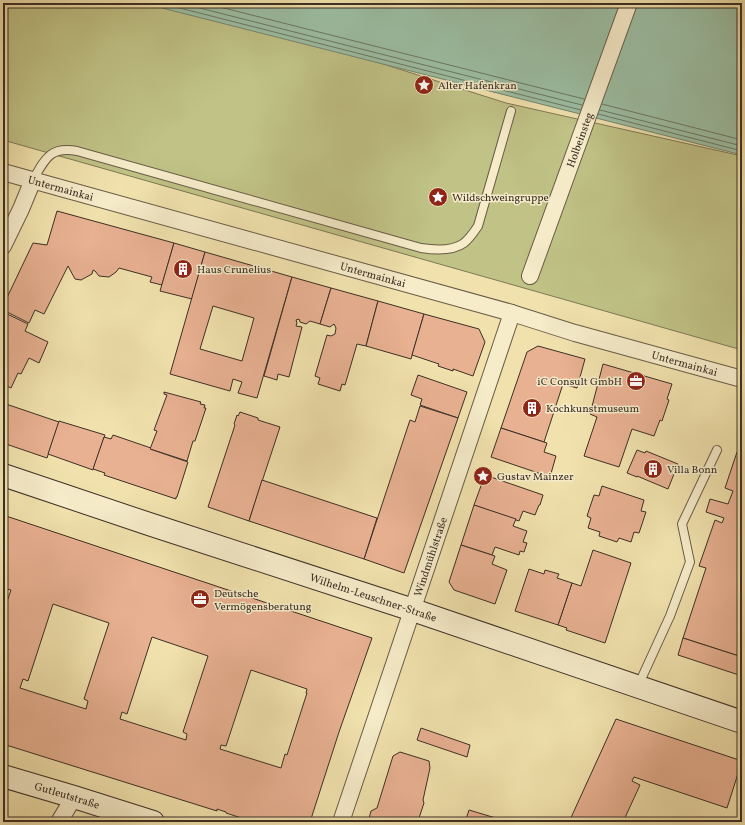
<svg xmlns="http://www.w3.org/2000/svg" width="745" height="825" viewBox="0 0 745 825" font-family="Vollkorn,serif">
  <rect width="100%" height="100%" fill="#f1e2ad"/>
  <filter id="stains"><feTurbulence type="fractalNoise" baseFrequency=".005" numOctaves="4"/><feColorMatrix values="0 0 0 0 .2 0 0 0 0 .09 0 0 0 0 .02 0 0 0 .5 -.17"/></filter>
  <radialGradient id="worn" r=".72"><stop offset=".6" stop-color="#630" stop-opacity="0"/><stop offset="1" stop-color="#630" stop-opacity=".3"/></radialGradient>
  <polygon fill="#c0c286" stroke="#7e7856" points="3,3 191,3 506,103 742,156 742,350 3,140"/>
  <polygon fill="#9cbfa4" stroke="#768571" points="147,3 742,3 742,155 162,8"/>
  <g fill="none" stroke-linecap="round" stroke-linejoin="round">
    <g stroke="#6c7764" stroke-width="1">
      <polyline points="160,3 581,110"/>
      <polyline points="180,3 582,105"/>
      <polyline points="204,3 584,99"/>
      <polyline points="602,104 742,140"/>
      <polyline points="600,110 742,146"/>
      <polyline points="598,114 742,151"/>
    </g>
  </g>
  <g fill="#e8b192" stroke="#3c2f25" fill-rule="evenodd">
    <polygon points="57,211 174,243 162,285 150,282 152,277 119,268 116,272 109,277 99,276 95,271 93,270 92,274 81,280 75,279 68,266 44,314 35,310 29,323 3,310 3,306 33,243 47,245"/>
    <polygon points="174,243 205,252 192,299 160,291"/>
    <path d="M205 252 292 277 257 398 238 393 242 382 233 379 230 391 170 374ZM213 306 254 318 242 361 200 349Z"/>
    <polygon points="292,277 331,288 320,324 310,321 306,324 300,322 299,319 296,320 297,323 296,326 302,327 289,377 278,374 277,380 264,376"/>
    <polygon points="331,288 378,301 366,346 357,344 345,385 342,384 340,391 318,384 320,378 315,376 327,335 331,336 335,334 336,328 334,324 330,327 320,324"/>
    <polygon points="378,301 424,314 411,359 366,346"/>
    <polygon points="3,312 28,324 25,331 48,342 39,363 29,358 21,374 18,373 11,388 3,384"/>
    <polygon points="424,314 479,329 485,342 473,376 453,369 453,371 438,366 439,364 412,355"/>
    <polygon points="538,346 585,359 577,388 563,384 544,442 501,428 527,352"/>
    <polygon points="603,364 672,384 667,399 669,400 662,421 660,420 654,436 632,429 619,467 584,456 597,417 590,414"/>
    <polygon points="418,375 467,392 458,418 420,405 422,399 411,395"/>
    <polygon points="164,392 201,402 200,404 205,405 204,408 206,408 195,441 193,441 187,461 150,449 157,431 154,430 167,395 164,394"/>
    <polygon points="3,403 59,422 47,458 3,443"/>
    <polygon points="420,406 458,418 404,573 364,559 410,420 415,422"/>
    <polygon points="240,412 258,418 258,420 280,427 249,521 208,507 235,425 234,424 237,415 238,416"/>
    <polygon points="59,421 105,435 93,470 48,454"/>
    <polygon points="501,428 547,443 544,452 556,456 550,477 491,457"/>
    <polygon points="113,435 151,448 150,449 188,462 177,497 176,497 176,499 104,475 105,473 93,469 104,437 111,439"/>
    <polygon points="637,450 645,453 646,451 678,464 668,489 637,476 637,477 627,473"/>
    <polygon points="737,452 742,454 742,657 683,638 706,568 699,566 715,520 722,523 724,518 706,512 710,499 728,504 733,491 725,488"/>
    <polygon points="485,475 543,495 540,505 539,505 535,515 523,511 519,521 474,505"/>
    <polygon points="262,480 377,518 364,559 249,521"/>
    <polygon points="602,486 644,500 641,511 646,512 639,533 634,532 631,542 619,538 617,542 599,536 600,532 588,528 591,518 587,516 594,495 599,496"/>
    <polygon points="474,505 516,519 513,526 527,531 523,542 527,543 524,552 520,551 519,555 495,547 492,555 461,545"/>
    <path d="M3 515 372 638 339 732 310 822H254L226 813V812L217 809V811L3 744V613L11 590 3 588ZM53 604 109 623 84 699 88 701 86 709 20 688 23 679 28 681ZM152 637 208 656 183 732 187 734 186 740 120 719 122 712 127 714ZM251 670 307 689 306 693H307L287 755 285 754 281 768 220 749 221 745 226 746Z"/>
    <polygon points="461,545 495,556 492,564 507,570 495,604 454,590 449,582"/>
    <polygon points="593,550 631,563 605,643 566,630 567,628 558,625 572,583 581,586"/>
    <polygon points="529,569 544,574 545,570 559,574 557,578 572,583 558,625 515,611"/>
    <polygon points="683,638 742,657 742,676 678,655"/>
    <polygon points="616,719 742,761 727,808 634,777 632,781 640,785 623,822 569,822"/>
    <polygon points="421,728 470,745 467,757 417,740"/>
    <polygon points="400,752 429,761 430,768 423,800 424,803 419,818 426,820 427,822 368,822 371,811 377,808 393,756"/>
    <polygon points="469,810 509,822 465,822"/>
  </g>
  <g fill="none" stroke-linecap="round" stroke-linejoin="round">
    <defs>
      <g id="lane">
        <path d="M33 180C45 159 50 146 77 151L421 248C434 250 453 251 464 243 470 238 474 232 478 226L511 111"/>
        <polyline points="638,686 670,616 690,562 682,524 717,450"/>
      </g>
      <g id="street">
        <path id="s1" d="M3 172 512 313 575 333 742 379"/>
        <polyline points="3,246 21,209 33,180"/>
        <path id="s2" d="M530 276 629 3"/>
        <polyline points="59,822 74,797"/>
        <path id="s3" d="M341 822 512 313"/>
      </g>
      <g id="secondary">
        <path id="s4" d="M3 475 152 525 413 610 742 722"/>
        <path id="s5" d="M3 776 74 797 153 822"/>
      </g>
    </defs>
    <use href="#lane" stroke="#695c47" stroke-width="10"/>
    <use href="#street" stroke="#695c47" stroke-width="18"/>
    <use href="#secondary" stroke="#3c2f25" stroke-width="24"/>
    <use href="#lane" stroke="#f6ecca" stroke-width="8"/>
    <use href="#street" stroke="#f6ecca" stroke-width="16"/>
    <use href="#secondary" stroke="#f6ecca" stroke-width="22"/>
  </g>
  <defs>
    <symbol id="sight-disc" viewBox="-11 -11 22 22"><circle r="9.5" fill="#8f2418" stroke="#f6ecca"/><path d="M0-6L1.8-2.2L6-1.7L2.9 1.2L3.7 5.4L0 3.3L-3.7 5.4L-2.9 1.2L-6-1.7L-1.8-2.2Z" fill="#fff"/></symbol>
    <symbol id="building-disc" viewBox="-11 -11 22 22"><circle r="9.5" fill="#8f2418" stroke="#f6ecca"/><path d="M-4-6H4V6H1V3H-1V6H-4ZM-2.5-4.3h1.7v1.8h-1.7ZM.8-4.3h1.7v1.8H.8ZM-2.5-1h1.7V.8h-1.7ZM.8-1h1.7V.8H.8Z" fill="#fff"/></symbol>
    <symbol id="office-disc" viewBox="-11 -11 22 22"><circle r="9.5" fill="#8f2418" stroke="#f6ecca"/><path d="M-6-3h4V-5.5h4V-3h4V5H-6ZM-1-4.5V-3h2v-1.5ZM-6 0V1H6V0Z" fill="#fff"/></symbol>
  </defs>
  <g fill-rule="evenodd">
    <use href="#sight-disc" x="413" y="74" width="22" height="22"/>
    <use href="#sight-disc" x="427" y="186" width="22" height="22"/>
    <use href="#building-disc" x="172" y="258" width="22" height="22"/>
    <use href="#office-disc" x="625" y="370" width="22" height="22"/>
    <use href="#building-disc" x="521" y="397" width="22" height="22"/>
    <use href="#building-disc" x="642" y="458" width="22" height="22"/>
    <use href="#sight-disc" x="472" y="465" width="22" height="22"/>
    <use href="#office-disc" x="189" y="588" width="22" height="22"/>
  </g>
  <g text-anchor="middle" stroke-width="3" stroke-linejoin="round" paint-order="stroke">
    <g font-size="11" fill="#3c2f25" stroke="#f6ecca" text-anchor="start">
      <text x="438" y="89">Alter Hafenkran</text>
      <text x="452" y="201">Wildschweingruppe</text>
      <text x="197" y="273">Haus Crunelius</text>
      <text x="622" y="385" text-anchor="end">iC Consult GmbH</text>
      <text x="546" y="412">Kochkunstmuseum</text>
      <text x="667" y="473">Villa Bonn</text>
      <text x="497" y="480">Gustav Mainzer</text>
      <text x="214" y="597">Deutsche<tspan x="214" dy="13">Vermögensberatung</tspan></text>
    </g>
    <g font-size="11" fill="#3c2f25" stroke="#f6ecca">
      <text dy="4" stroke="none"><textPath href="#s2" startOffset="145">Holbeinsteg</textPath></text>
      <text dy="4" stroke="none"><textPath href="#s1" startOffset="60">Untermainkai</textPath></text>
      <text dy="4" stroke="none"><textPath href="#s1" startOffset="384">Untermainkai</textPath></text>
      <text dy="4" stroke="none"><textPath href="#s1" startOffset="708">Untermainkai</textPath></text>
      <text dy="4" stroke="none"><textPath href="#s3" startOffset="280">Windmühlstraße</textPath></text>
      <text dy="4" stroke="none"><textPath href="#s4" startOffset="390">Wilhelm-Leuschner-Straße</textPath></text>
      <text dy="4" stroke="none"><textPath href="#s5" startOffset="67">Gutleutstraße</textPath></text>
    </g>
  </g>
  <rect width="745" height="825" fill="none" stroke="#f1e2ad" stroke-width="16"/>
  <rect x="4" y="4" width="737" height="817" fill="none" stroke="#3c2f25" stroke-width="2"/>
  <rect x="8" y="8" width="729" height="809" fill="none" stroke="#3c2f25"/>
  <rect width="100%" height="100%" filter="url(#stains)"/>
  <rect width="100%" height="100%" fill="url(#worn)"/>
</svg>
